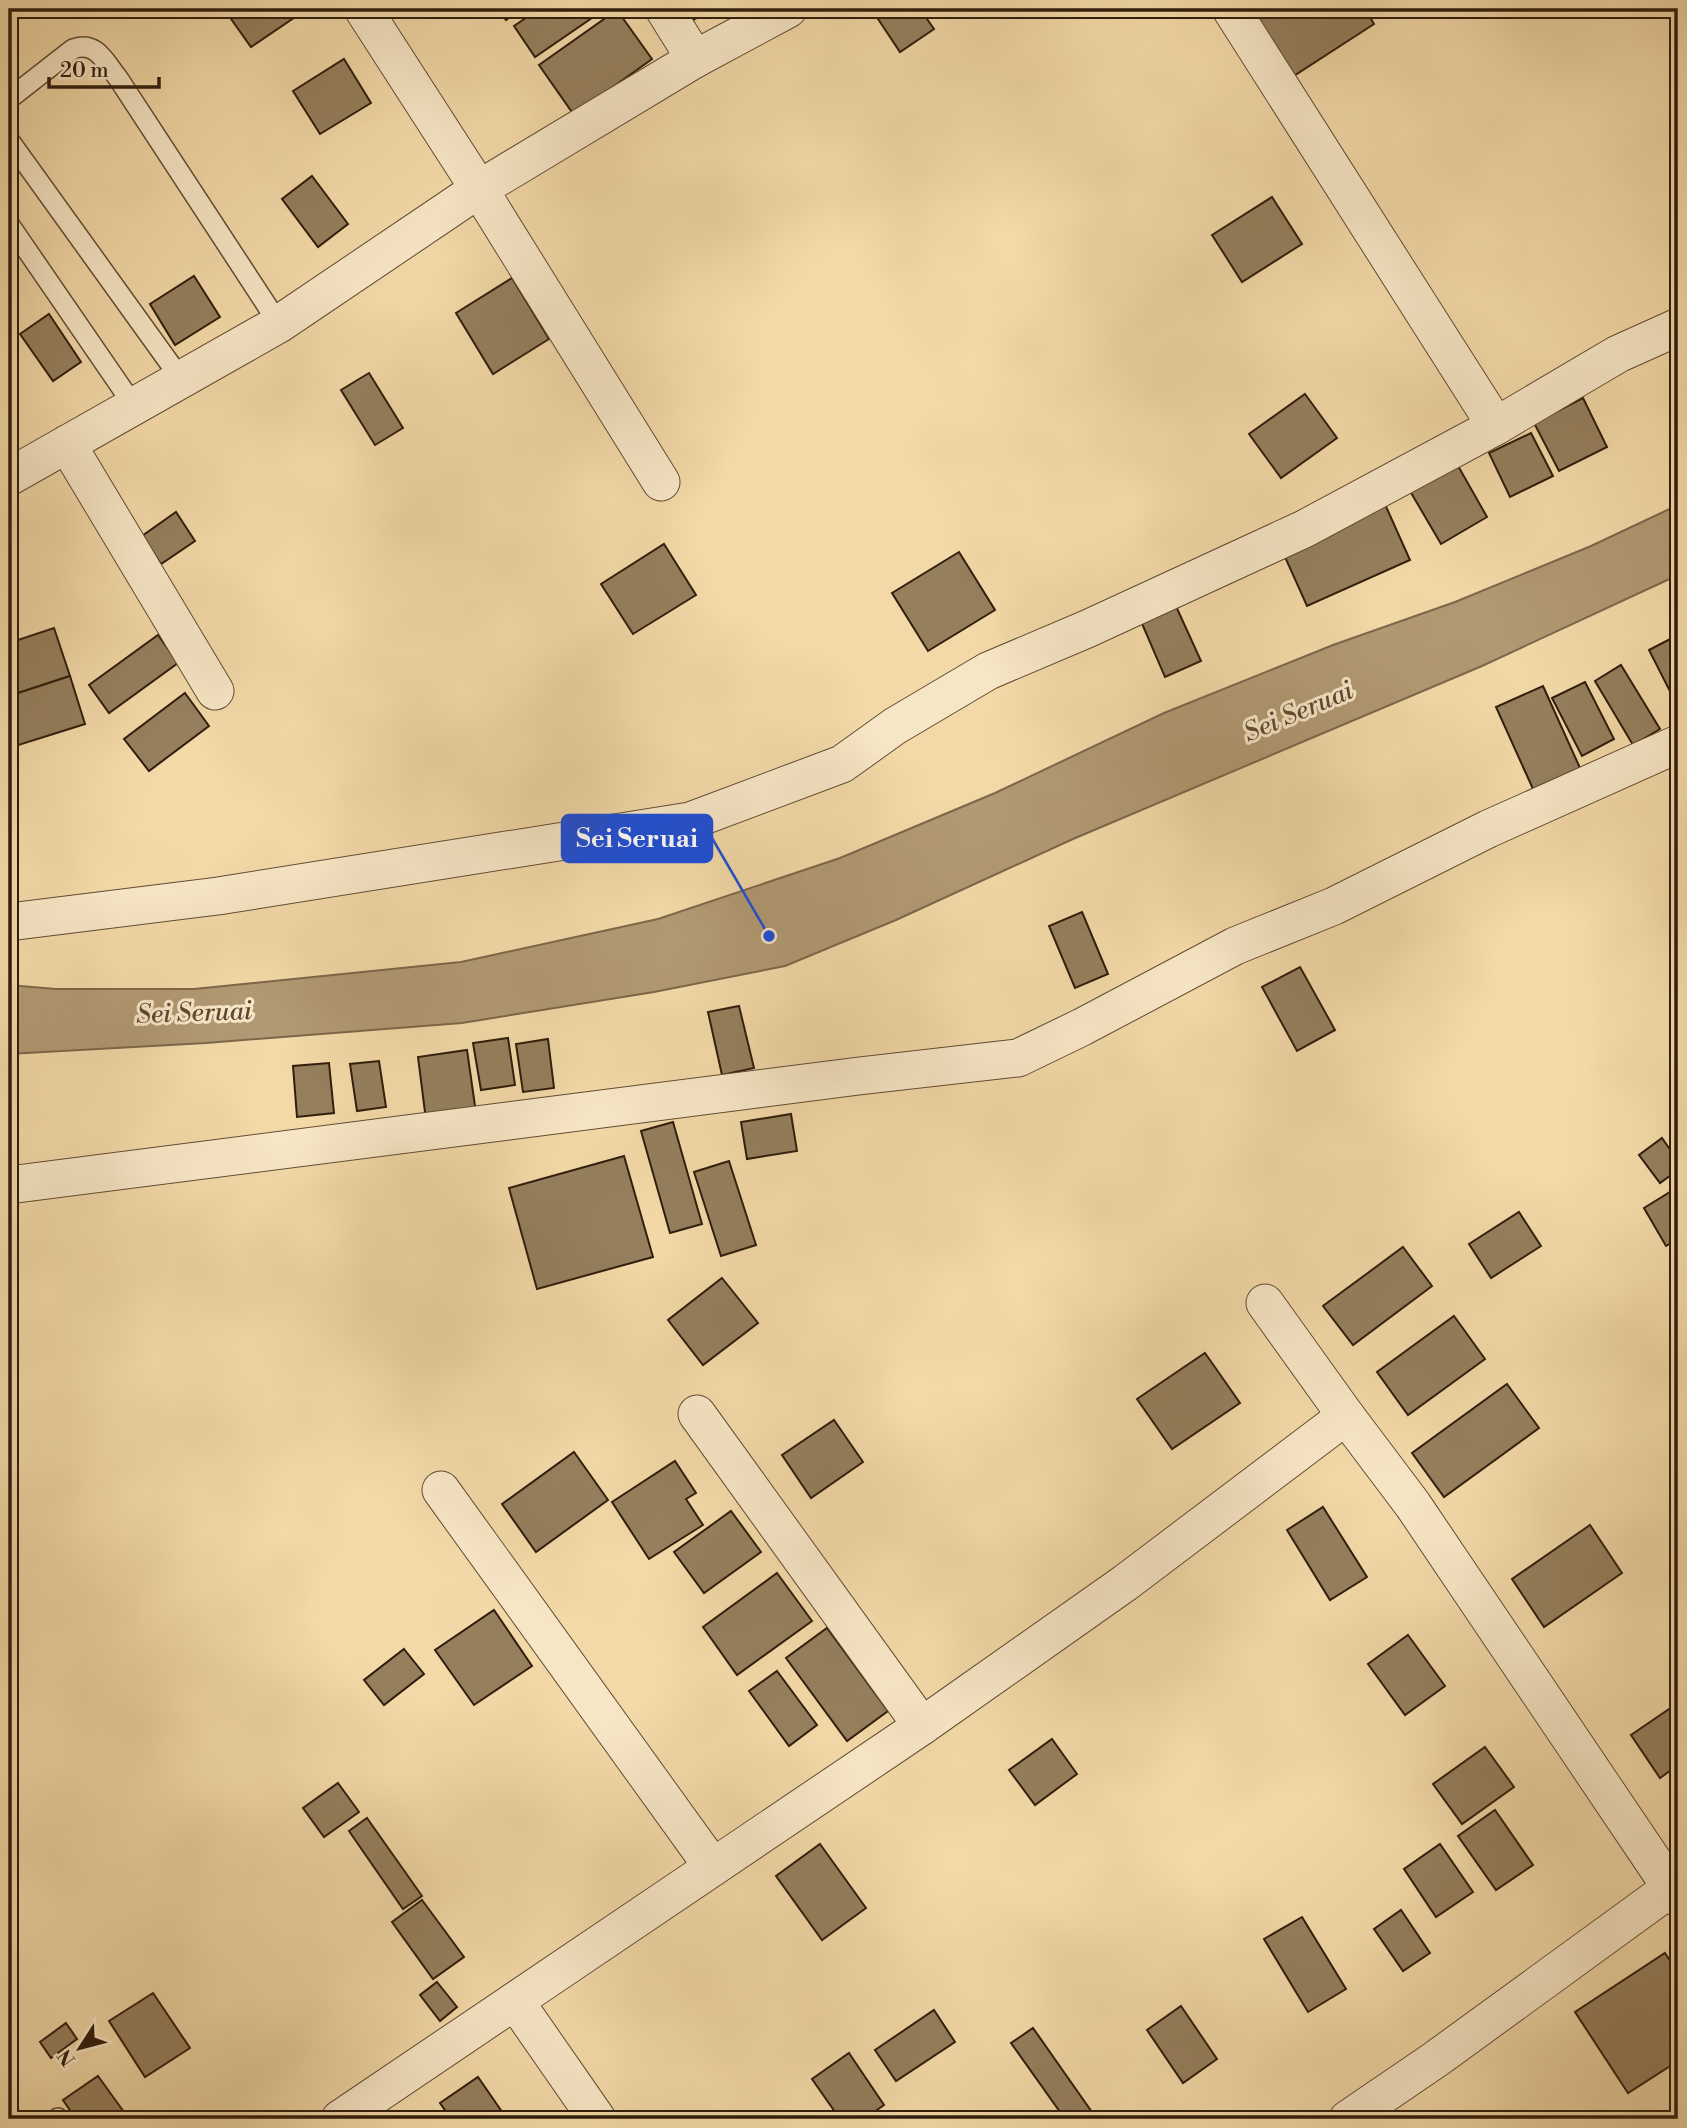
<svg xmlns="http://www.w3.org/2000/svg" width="1687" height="2128" viewBox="0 0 1687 2128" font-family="'Libre Bodoni',serif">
  <rect width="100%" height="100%" fill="#f3d9a8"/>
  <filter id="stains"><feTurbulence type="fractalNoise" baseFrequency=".00286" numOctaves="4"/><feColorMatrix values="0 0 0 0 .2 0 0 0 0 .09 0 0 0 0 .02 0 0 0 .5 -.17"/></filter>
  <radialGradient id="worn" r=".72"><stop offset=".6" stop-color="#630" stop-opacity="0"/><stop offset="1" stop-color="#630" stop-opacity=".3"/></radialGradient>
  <polygon fill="#b19973" stroke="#7d674a" stroke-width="2" points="1678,505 1678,575 1482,666 1073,839 896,920 785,966 654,992 462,1023 206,1043 9,1054 9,985 56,989 194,989 461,962 658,919 840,858 995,793 1164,713 1333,645 1455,602 1591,546"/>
  <g fill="#957f5d" stroke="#301d0c" stroke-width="2">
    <polygon points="224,9 307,9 251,47"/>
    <polygon points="498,9 521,9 506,20"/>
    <polygon points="539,9 605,9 535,57 514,26"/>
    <polygon points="684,9 711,9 692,21"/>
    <polygon points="873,9 920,9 934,29 900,52 872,10"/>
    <polygon points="1244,9 1365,9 1374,24 1289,79"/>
    <polygon points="617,10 652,59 574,115 539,65"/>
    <polygon points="344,59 371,103 320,134 293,91"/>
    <polygon points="312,176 348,224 318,247 282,199"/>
    <polygon points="1272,197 1302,244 1242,282 1212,235"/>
    <polygon points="194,276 220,317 175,345 150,304"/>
    <polygon points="512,278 549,339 493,374 456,313"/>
    <polygon points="49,314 81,362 53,381 20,334"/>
    <polygon points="369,373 403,428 375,445 341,390"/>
    <polygon points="1305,394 1337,438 1281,478 1249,434"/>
    <polygon points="1583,398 1607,447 1559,471 1534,423"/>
    <polygon points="1531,433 1553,476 1510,497 1489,453"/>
    <polygon points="1457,464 1487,517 1441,544 1410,491"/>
    <polygon points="1384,502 1410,560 1307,606 1281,548"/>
    <polygon points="176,512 195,541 161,564 142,536"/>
    <polygon points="664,544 696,595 633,634 601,584"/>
    <polygon points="959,552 995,610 928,651 892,593"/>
    <polygon points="1175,604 1201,661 1165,677 1140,619"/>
    <polygon points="54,628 70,676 9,696 9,643"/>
    <polygon points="158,635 178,663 109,713 89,685"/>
    <polygon points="1678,635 1678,707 1649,650"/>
    <polygon points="1621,665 1660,729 1633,745 1595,681"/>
    <polygon points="70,676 85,724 9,748 9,696"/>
    <polygon points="1585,682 1614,739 1582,756 1552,698"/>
    <polygon points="1543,686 1580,768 1533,789 1496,707"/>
    <polygon points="185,693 209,726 149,771 124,739"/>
    <polygon points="1082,912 1108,974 1075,988 1049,926"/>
    <polygon points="1300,967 1335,1030 1297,1051 1262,987"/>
    <polygon points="739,1006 754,1068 722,1075 708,1012"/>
    <polygon points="508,1038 515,1085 481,1090 473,1043"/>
    <polygon points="548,1039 554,1088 523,1092 516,1044"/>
    <polygon points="467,1050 476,1113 426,1120 418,1057"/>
    <polygon points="379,1061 386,1107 357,1111 350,1064"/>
    <polygon points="329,1063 334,1113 297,1117 293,1066"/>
    <polygon points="791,1114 797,1151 747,1159 741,1122"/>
    <polygon points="673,1122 702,1224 670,1233 641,1131"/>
    <polygon points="1662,1138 1678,1161 1678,1170 1660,1183 1639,1155"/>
    <polygon points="624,1156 653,1257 537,1289 509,1188"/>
    <polygon points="729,1161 756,1245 721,1256 694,1172"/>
    <polygon points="1678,1187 1678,1239 1666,1246 1644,1208"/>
    <polygon points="1519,1212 1541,1246 1491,1278 1469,1244"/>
    <polygon points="1403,1247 1432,1286 1353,1345 1323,1306"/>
    <polygon points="722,1278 758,1323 703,1365 668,1320"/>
    <polygon points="1454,1316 1485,1359 1408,1415 1377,1372"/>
    <polygon points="1205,1353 1240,1403 1172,1449 1137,1399"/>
    <polygon points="1507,1384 1539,1428 1444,1497 1412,1453"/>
    <polygon points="834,1420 863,1462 811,1498 782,1455"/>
    <polygon points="574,1452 608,1500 536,1552 502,1504"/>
    <polygon points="675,1461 696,1493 686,1499 703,1525 649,1559 612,1502"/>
    <polygon points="1323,1507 1367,1577 1330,1600 1287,1530"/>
    <polygon points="731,1511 761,1552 704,1593 674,1552"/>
    <polygon points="1590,1525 1622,1573 1544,1627 1512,1579"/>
    <polygon points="777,1573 812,1621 737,1675 703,1627"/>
    <polygon points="494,1610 532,1666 474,1705 435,1650"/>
    <polygon points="827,1628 888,1711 847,1741 786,1658"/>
    <polygon points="1408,1635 1445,1686 1405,1715 1368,1664"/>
    <polygon points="404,1649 424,1674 384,1705 364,1680"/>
    <polygon points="777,1671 817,1725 789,1746 749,1691"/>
    <polygon points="1678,1703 1678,1765 1660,1778 1631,1735"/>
    <polygon points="1052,1739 1077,1774 1035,1805 1009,1770"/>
    <polygon points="1485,1747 1514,1787 1462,1824 1433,1784"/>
    <polygon points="338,1783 359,1812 324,1837 303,1808"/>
    <polygon points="1495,1810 1533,1865 1496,1890 1458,1836"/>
    <polygon points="367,1818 422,1896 403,1909 349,1831"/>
    <polygon points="820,1844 866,1908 822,1940 776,1876"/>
    <polygon points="1440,1844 1473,1892 1436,1917 1404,1869"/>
    <polygon points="422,1900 464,1957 433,1979 392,1922"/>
    <polygon points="1401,1910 1430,1953 1403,1971 1374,1929"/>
    <polygon points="1302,1917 1346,1989 1308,2012 1264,1939"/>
    <polygon points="1665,1953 1678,1973 1678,2061 1628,2093 1575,2012"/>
    <polygon points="437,1982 457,2007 440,2021 420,1995"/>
    <polygon points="153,1993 190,2048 145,2077 109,2021"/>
    <polygon points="1181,2006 1217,2059 1183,2083 1147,2030"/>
    <polygon points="934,2010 955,2042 896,2081 875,2050"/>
    <polygon points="66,2023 77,2039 51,2058 40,2042"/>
    <polygon points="1033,2028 1094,2115 1088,2119 1065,2119 1011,2043"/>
    <polygon points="849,2053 884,2105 864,2119 840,2119 812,2079"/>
    <polygon points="98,2076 129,2119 76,2119 63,2100"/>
    <polygon points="478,2077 507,2119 451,2119 440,2103"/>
  </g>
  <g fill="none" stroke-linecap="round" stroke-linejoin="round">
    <defs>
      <g id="service">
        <path d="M9 99 73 49C96 40 105 62 118 78L279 324"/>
        <polyline points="9,140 181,379"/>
        <polyline points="9,224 134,406"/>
        <polyline points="58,2118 59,2119"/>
      </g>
      <g id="minor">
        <polyline points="363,9 479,189 661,482"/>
        <polyline points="664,9 695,59"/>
        <polyline points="1231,9 1496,426"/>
        <polyline points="67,444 215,691"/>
        <polyline points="9,477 279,324 479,189 695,59 788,9"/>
        <polyline points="9,922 218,896 690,821 842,764 895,726 988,671 1087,629 1304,529 1496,426 1618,354 1678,327"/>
        <polyline points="9,1185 859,1076 1018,1058 1082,1027 1235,946 1334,906 1488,829 1678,744"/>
        <polyline points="1265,1303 1346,1416 1413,1505 1678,1898"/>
        <polyline points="697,1414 922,1726"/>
        <polyline points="441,1490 712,1866"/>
        <polyline points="515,2001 597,2119"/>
        <polyline points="340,2119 922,1726 1125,1583 1346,1416"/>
        <polyline points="1348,2119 1436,2059 1678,1883"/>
      </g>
    </defs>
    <use href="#service" stroke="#614c33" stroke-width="22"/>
    <use href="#minor" stroke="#614c33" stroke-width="39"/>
    <use href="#service" stroke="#f7e6c6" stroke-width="19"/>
    <use href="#minor" stroke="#f7e6c6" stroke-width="37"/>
  </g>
  <g text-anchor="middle" stroke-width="6" stroke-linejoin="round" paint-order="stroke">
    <g font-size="26" font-style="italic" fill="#5d4830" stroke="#f7e6c6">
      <text transform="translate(1298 711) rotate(-23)" y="9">Sei Seruai</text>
      <text transform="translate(194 1012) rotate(-2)" y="9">Sei Seruai</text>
    </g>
  </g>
  <path fill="none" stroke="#1d4ed8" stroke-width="2.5" d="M769 936L712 838"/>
  <circle fill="#1d4ed8" stroke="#f7e6c6" stroke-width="2.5" cx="769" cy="936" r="7"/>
  <rect fill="#1d4ed8" stroke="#1d4ed8" stroke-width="2.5" x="562" y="815" width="150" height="47" rx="7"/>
  <g font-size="26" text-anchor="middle" font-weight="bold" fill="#fff">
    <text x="637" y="847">Sei Seruai</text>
  </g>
  <rect width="1687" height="2128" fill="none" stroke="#f3d9a8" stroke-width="35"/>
  <rect x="10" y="10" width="1666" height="2107" fill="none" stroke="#301d0c" stroke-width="3.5"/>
  <rect x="18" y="18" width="1652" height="2093" fill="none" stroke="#301d0c" stroke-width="2"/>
  <g transform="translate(80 2048) rotate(234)" stroke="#f7e6c6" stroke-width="5" paint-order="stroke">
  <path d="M0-5L12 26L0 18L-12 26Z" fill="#301d0c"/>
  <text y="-10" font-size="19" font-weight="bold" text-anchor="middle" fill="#301d0c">N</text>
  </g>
  <path d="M49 77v10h110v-10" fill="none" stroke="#301d0c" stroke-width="3.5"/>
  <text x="60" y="77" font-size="21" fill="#301d0c" stroke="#f7e6c6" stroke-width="5" paint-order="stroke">20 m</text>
  <rect width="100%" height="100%" filter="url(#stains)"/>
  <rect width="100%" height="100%" fill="url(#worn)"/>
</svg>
